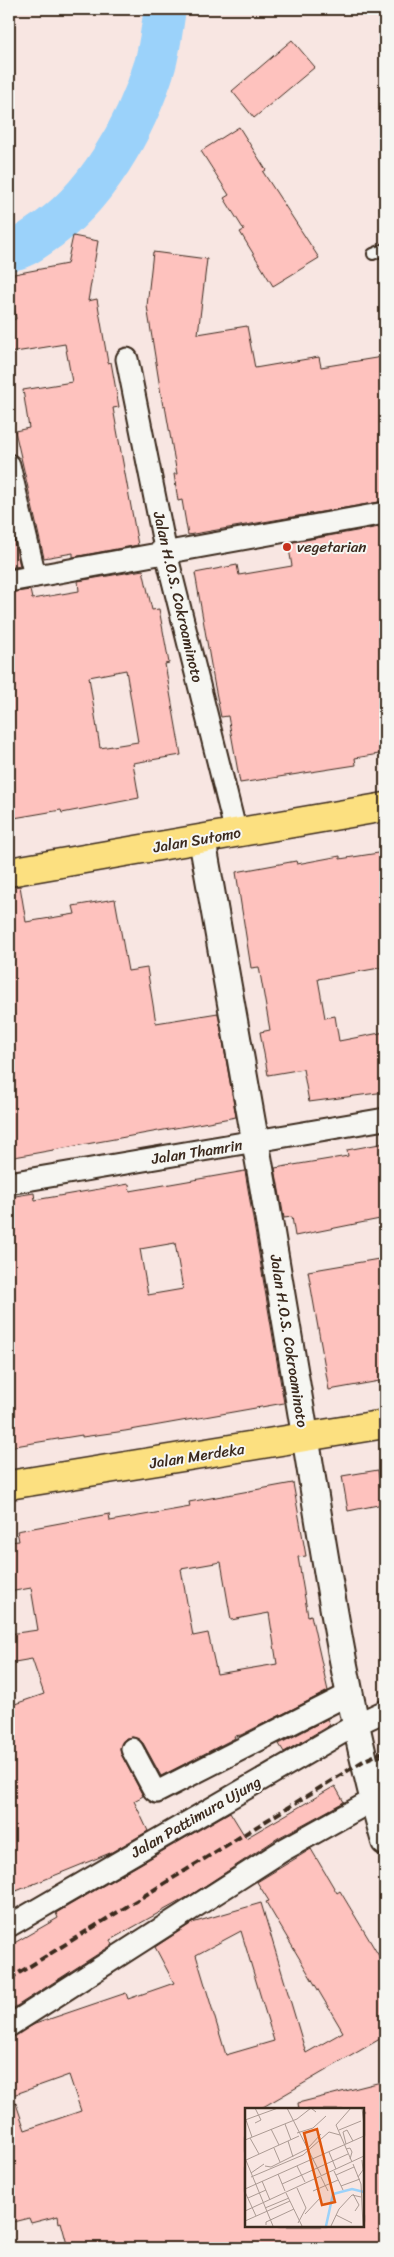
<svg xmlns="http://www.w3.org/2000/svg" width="394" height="2257" viewBox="0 0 394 2257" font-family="Sriracha,sans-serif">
  <rect width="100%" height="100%" fill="#f8e6e2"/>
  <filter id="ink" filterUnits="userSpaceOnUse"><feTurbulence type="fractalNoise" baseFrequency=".02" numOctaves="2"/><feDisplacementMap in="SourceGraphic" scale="10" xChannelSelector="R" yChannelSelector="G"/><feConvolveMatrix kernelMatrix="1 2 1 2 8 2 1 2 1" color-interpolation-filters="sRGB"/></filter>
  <g filter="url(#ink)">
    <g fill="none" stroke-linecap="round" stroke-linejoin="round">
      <path stroke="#9bd2fa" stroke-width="42" d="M9 250C21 249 29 243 39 236 95 200 136 128 155 65 160 47 162 27 165 9"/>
    </g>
    <g fill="#fec2be" stroke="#3b2a1e" fill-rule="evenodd">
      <polygon points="292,40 315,67 254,118 232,91"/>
      <polygon points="239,127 266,170 263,172 319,258 273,286 240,232 244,230 224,198 229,195 201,151"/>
      <polygon points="73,236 98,241 88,301 97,299 108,363 111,362 119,407 113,408 138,545 73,557 73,553 44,558 15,431 29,428 23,390 72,382 65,344 9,353 9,320 16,319 9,275 67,264"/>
      <polygon points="153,252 207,259 198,334 247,326 255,368 319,357 321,367 382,357 385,374 385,501 188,535 182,500 178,501 174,474 177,474 165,406 163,407 147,306"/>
      <polygon points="9,519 20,566 9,568"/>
      <polygon points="385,526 385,753 355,758 356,765 240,783 228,716 221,717 214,682 195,573 237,565 239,575 292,566 288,543"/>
      <path d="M143 570 152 610 159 609 169 663 165 664 181 755 133 763 139 798 62 813 61 810 14 818 9 790V593L30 590 32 599 79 591 78 581ZM126 670 138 742 100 748 89 677Z"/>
      <polygon points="385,852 385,967 318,979 325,1018 335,1016 339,1041 385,1032 385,1092 309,1102 303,1069 268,1075 260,1032 270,1030 259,967 251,968 236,872 296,861 297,864 340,856 340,859"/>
      <polygon points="20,886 26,922 75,914 73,906 115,899 128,971 147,968 156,1023 218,1013 236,1117 9,1158 9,887"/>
      <polygon points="385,1143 385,1218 295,1236 292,1217 284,1218 275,1168 348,1156 347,1150"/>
      <path d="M245 1171 284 1403 125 1431 82 1437V1435L9 1447V1197L34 1193 35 1200 129 1184 130 1191ZM175 1243 183 1289 148 1295 140 1249Z"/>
      <polygon points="385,1258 385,1380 329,1390 308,1271"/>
      <polygon points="378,1470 383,1504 348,1511 342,1476"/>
      <path d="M293 1483 306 1556 298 1557 308 1616 311 1615 328 1691 241 1735 234 1736 235 1738 161 1776 143 1743 133 1737 126 1738 120 1748 121 1754 143 1796 134 1801 148 1831 110 1853 9 1894V1706L44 1694 32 1659 9 1663V1634L38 1630 31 1588 9 1592V1542L19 1541 17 1531 109 1514 110 1521 190 1507 189 1502ZM221 1562 231 1620 269 1613 277 1664 217 1674 208 1633 193 1636 181 1569Z"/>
      <polygon points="327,1719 330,1725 284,1752 279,1744"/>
      <polygon points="335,1786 344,1802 278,1838 191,1895 110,1940 112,1945 9,2011 9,1946 58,1918 56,1913 230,1812 246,1838"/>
      <path d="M311 1849 337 1893 340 1891 385 1966V2036L258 2110H246V2226H363V2110H299L298 2103 385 2081V2248H68L61 2222 59 2223 58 2216 31 2223 29 2218 9 2223V2038L35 2024 126 1993 128 1999 174 1983 155 1947 192 1923 261 1903 306 2053 343 2032 266 1902 269 1901 257 1882ZM241 1931 274 2041 226 2055 196 1955ZM69 2075 81 2111 25 2130 13 2095Z"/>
    </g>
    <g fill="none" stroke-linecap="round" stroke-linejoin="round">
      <defs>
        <polyline id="service" points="373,254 385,249"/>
        <g id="minor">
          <polyline points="127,359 166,553 236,833"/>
          <polyline points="9,465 35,576"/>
          <polyline points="9,581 385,513"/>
          <polyline points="9,1183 385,1119"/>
          <polyline points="132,1749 154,1790 157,1792 351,1693"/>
          <polyline points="369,1774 385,1767"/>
          <polyline points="9,1926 357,1724 385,1711"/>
          <polyline points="9,2026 285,1849 373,1800"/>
        </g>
        <path id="tertiary" d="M202 839C236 1026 268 1212 299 1399 324 1547 344 1698 385 1842"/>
        <g id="primary">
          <polyline points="9,872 385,807"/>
          <polyline points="9,1485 385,1424"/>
        </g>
      </defs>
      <use href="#service" stroke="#3b2a1e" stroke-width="14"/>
      <use href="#minor" stroke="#3b2a1e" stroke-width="25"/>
      <use href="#tertiary" stroke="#3b2a1e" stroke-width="30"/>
      <use href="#primary" stroke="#3b2a1e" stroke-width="31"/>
      <use href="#service" stroke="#f6f6f2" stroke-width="10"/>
      <use href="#minor" stroke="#f6f6f2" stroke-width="21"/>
      <use href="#tertiary" stroke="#f6f6f2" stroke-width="26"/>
      <use href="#primary" stroke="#fce080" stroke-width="28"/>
      <polyline stroke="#3b2a1e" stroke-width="4" stroke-dasharray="8 4" stroke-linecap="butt" points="9,1979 365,1760 385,1751"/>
    </g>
  </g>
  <circle fill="#c8321e" stroke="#f6f6f2" stroke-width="2" cx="287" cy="547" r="5"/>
  <g text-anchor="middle" stroke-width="4" stroke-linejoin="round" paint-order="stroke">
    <g font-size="15" fill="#3b2a1e" stroke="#f6f6f2" text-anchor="start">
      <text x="297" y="552">vegetarian</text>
    </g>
    <g font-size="15" fill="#3b2a1e" stroke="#f6f6f2">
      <text transform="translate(178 597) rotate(77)" y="5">Jalan H.O.S. Cokroaminoto</text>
      <text transform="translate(197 840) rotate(-10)" y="5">Jalan Sutomo</text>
      <text transform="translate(197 1152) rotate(-9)" y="5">Jalan Thamrin</text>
      <text transform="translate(289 1341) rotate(81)" y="5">Jalan H.O.S. Cokroaminoto</text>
      <text transform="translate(197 1456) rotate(-9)" y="5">Jalan Merdeka</text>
      <text transform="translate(196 1817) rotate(-30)" y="5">Jalan Pattimura Ujung</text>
    </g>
  </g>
  <g transform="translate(245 2108)">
    <rect width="119" height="119" fill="#f8e6e2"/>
    <path fill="none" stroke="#9bd2fa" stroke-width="2.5" d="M81 118 88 86 107 81 119 84"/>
    <path fill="none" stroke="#ac9b94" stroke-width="1" d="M42 0 76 67M106 0 91 17 107 54M117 0 119 18M0 12 33 0M1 12 7 29M10 15 16 12 10 0M40 16 46 32M26 21 34 37M94 22 116 13M52 25 68 20 81 8M5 30 14 46M0 32 52 11 66 0 71 4M43 33 48 49M101 36 98 24 102 22 108 33M64 39 76 26M29 40 35 54M101 41 105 40 107 44 105 51M84 44 91 61M0 50 28 118M1 52 54 28M108 56 116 76 118 118M20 58 26 59 64 40M52 58 60 74M89 63 98 82M6 65 19 56M33 66 40 83M91 67 109 59M6 69 58 47 84 24 95 27M76 69 83 83M113 69 118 62 117 52M17 73 25 92M37 76 103 46M96 78 115 71M52 80 61 100 53 115M0 81 119 28M68 83 93 72M0 84 11 108M41 85 57 118M108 86 114 97 110 103M3 90 21 82M20 100 44 90M0 103 119 48M60 106 76 89M91 107 107 115M0 113 45 93M21 117V114L49 101M86 118 94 101 107 87 116 89"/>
    <path fill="#df570d" fill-opacity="0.15" stroke="#df570d" stroke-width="2.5" d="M72 21 90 94 77 97 59 25Z"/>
    <rect width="119" height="119" fill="none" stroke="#3b2a1e" stroke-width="2.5"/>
  </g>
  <rect width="394" height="2257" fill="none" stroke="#f6f6f2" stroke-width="30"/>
  <rect x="15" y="15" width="364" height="2227" fill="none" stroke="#3b2a1e" stroke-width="2" filter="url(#ink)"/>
</svg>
